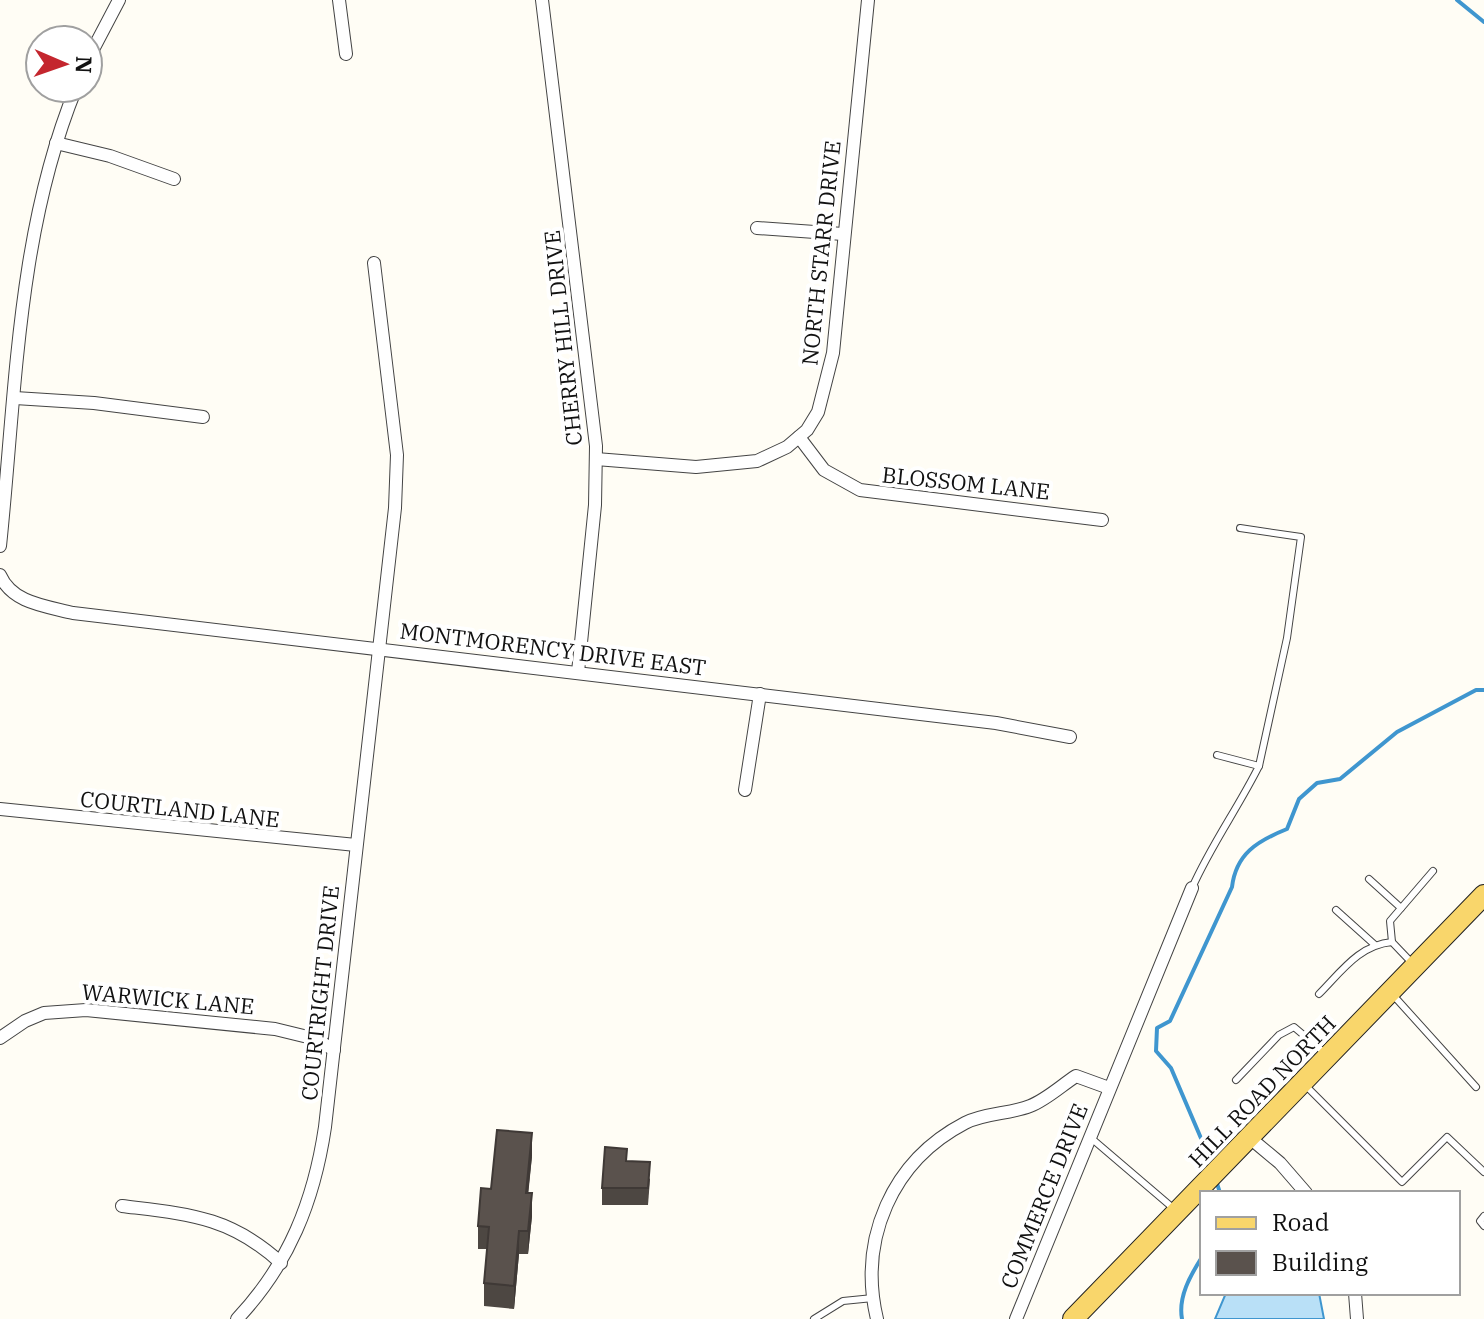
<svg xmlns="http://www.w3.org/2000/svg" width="1484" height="1319" viewBox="0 0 1484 1319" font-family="'IBM Plex Serif',serif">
  <rect width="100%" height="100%" fill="#fffdf5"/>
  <polygon fill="#b9e0f7" stroke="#3f96cf" stroke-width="2" points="1226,1293 1319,1293 1324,1319 1215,1319"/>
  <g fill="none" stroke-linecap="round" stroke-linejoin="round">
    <g stroke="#3f96cf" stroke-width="4">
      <polyline points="1457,0 1484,22"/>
      <path d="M1212 1164 1171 1068 1156 1051 1157 1028 1170 1021 1232 887C1236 854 1257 841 1287 829L1299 799 1317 783 1340 779 1397 732 1476 690H1484"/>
      <polyline points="1216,1180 1220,1193"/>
      <path d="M1182 1319C1178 1297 1190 1276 1202 1257"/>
    </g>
    <defs>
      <g id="lane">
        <polyline points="1240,528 1301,537 1287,638 1259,766"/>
        <polyline points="1369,879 1401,908"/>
        <path d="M1192 888C1211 845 1238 808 1259 766L1217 755"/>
        <polyline points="1336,910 1375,945"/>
        <polyline points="1392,942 1390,921 1433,871"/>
        <path d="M1319 994C1341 972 1359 945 1392 942L1413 964"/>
        <polyline points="1393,995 1476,1087"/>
        <polyline points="1236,1080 1279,1035 1294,1027 1326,1054"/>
        <polyline points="1306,1086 1402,1182 1447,1137 1484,1172"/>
        <polyline points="1091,1138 1173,1208"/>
        <polyline points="1484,1216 1480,1221 1484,1226"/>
        <polyline points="814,1319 843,1301 873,1298"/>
      </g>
      <g id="street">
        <polyline points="339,0 346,54"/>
        <polyline points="542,0 596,446 595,505 578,672"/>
        <polyline points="88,59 119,0"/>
        <polyline points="56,143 110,156 174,179"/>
        <polyline points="757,228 843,234"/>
        <polyline points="15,398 94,403 203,417"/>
        <polyline points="799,437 824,470 860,490 1102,520"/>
        <polyline points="596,459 696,467 757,461 787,447 807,430 818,412 833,353 868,0"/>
        <path d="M0 546C16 393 17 232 76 88"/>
        <path d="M0 575C12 603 45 606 73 613L996 723 1070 737"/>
        <polyline points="745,790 760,694"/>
        <polyline points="0,809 356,845"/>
        <polyline points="0,1038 25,1021 44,1013 86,1010 275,1029 316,1039 334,1050"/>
        <polyline points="1250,1138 1280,1163 1306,1193"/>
        <path d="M122 1206C187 1214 230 1216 281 1263"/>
        <polyline points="1355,1293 1357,1319"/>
        <path d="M237 1319C289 1264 314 1201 325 1127L395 508 397 455 374 263"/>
        <path d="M877 1319C858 1239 892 1161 965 1123 984 1113 1010 1114 1030 1106 1046 1100 1062 1085 1076 1076L1109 1088"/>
        <polyline points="1016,1319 1192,888"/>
      </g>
      <polyline id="primary" points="1073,1319 1484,895"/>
    </defs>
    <use href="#lane" stroke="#444" stroke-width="8"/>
    <use href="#street" stroke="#444" stroke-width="14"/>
    <use href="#primary" stroke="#222" stroke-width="22"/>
    <use href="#lane" stroke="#fff" stroke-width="6"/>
    <use href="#street" stroke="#fff" stroke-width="12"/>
    <use href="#primary" stroke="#f9d66b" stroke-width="20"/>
  </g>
  <g fill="#4d4742">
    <polygon points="532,1156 528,1193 532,1216 528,1254 519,1254 514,1309 484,1306 484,1283 487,1249 478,1249 478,1226 491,1189"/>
    <polygon points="627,1161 650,1179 648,1205 602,1205 602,1188"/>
  </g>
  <g fill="#3f3936">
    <polygon points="532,1133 532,1156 526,1216 526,1193"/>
    <polygon points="532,1193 532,1216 528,1254 528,1231"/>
    <polygon points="519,1231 519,1254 514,1309 514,1286"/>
  </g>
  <g fill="#5a524d" stroke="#3f3936" stroke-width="2">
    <polygon points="497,1130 532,1133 526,1193 532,1193 528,1231 519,1231 514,1286 484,1283 489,1227 478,1226 481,1188 491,1189"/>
    <polygon points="605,1147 627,1149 626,1161 650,1162 648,1188 602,1188"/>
  </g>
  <g text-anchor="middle" stroke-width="8" stroke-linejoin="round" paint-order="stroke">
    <g font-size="22" fill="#111" stroke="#fff">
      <text transform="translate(821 253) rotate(-84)" y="8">NORTH STARR DRIVE</text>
      <text transform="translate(563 338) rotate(-96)" y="8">CHERRY HILL DRIVE</text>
      <text transform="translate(966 483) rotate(6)" y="8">BLOSSOM LANE</text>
      <text transform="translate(553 649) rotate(7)" y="8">MONTMORENCY DRIVE EAST</text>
      <text transform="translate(180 809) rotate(6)" y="8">COURTLAND LANE</text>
      <text transform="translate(320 993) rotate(-84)" y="8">COURTRIGHT DRIVE</text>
      <text transform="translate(168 999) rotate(5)" y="8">WARWICK LANE</text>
      <text transform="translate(1262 1091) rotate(-46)" y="8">HILL ROAD NORTH</text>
      <text transform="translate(1044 1196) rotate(-68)" y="8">COMMERCE DRIVE</text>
    </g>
  </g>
  <rect x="1200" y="1191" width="260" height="104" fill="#ffffff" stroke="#a0a0a0" stroke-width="2"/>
  <rect x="1216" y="1217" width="40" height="12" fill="#f9d66b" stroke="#a0a0a0" stroke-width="2"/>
  <text x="1272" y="1231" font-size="24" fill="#111111">Road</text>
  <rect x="1216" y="1251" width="40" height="24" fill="#5a524d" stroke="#a0a0a0" stroke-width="2"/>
  <text x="1272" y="1271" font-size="24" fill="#111111">Building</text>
  <g transform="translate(64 64) rotate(92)"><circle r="38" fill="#ffffff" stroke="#a0a0a0" stroke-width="2"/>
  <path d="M0-6L14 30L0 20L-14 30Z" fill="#c4262e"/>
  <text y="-12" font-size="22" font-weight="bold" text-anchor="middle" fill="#111111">N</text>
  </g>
</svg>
